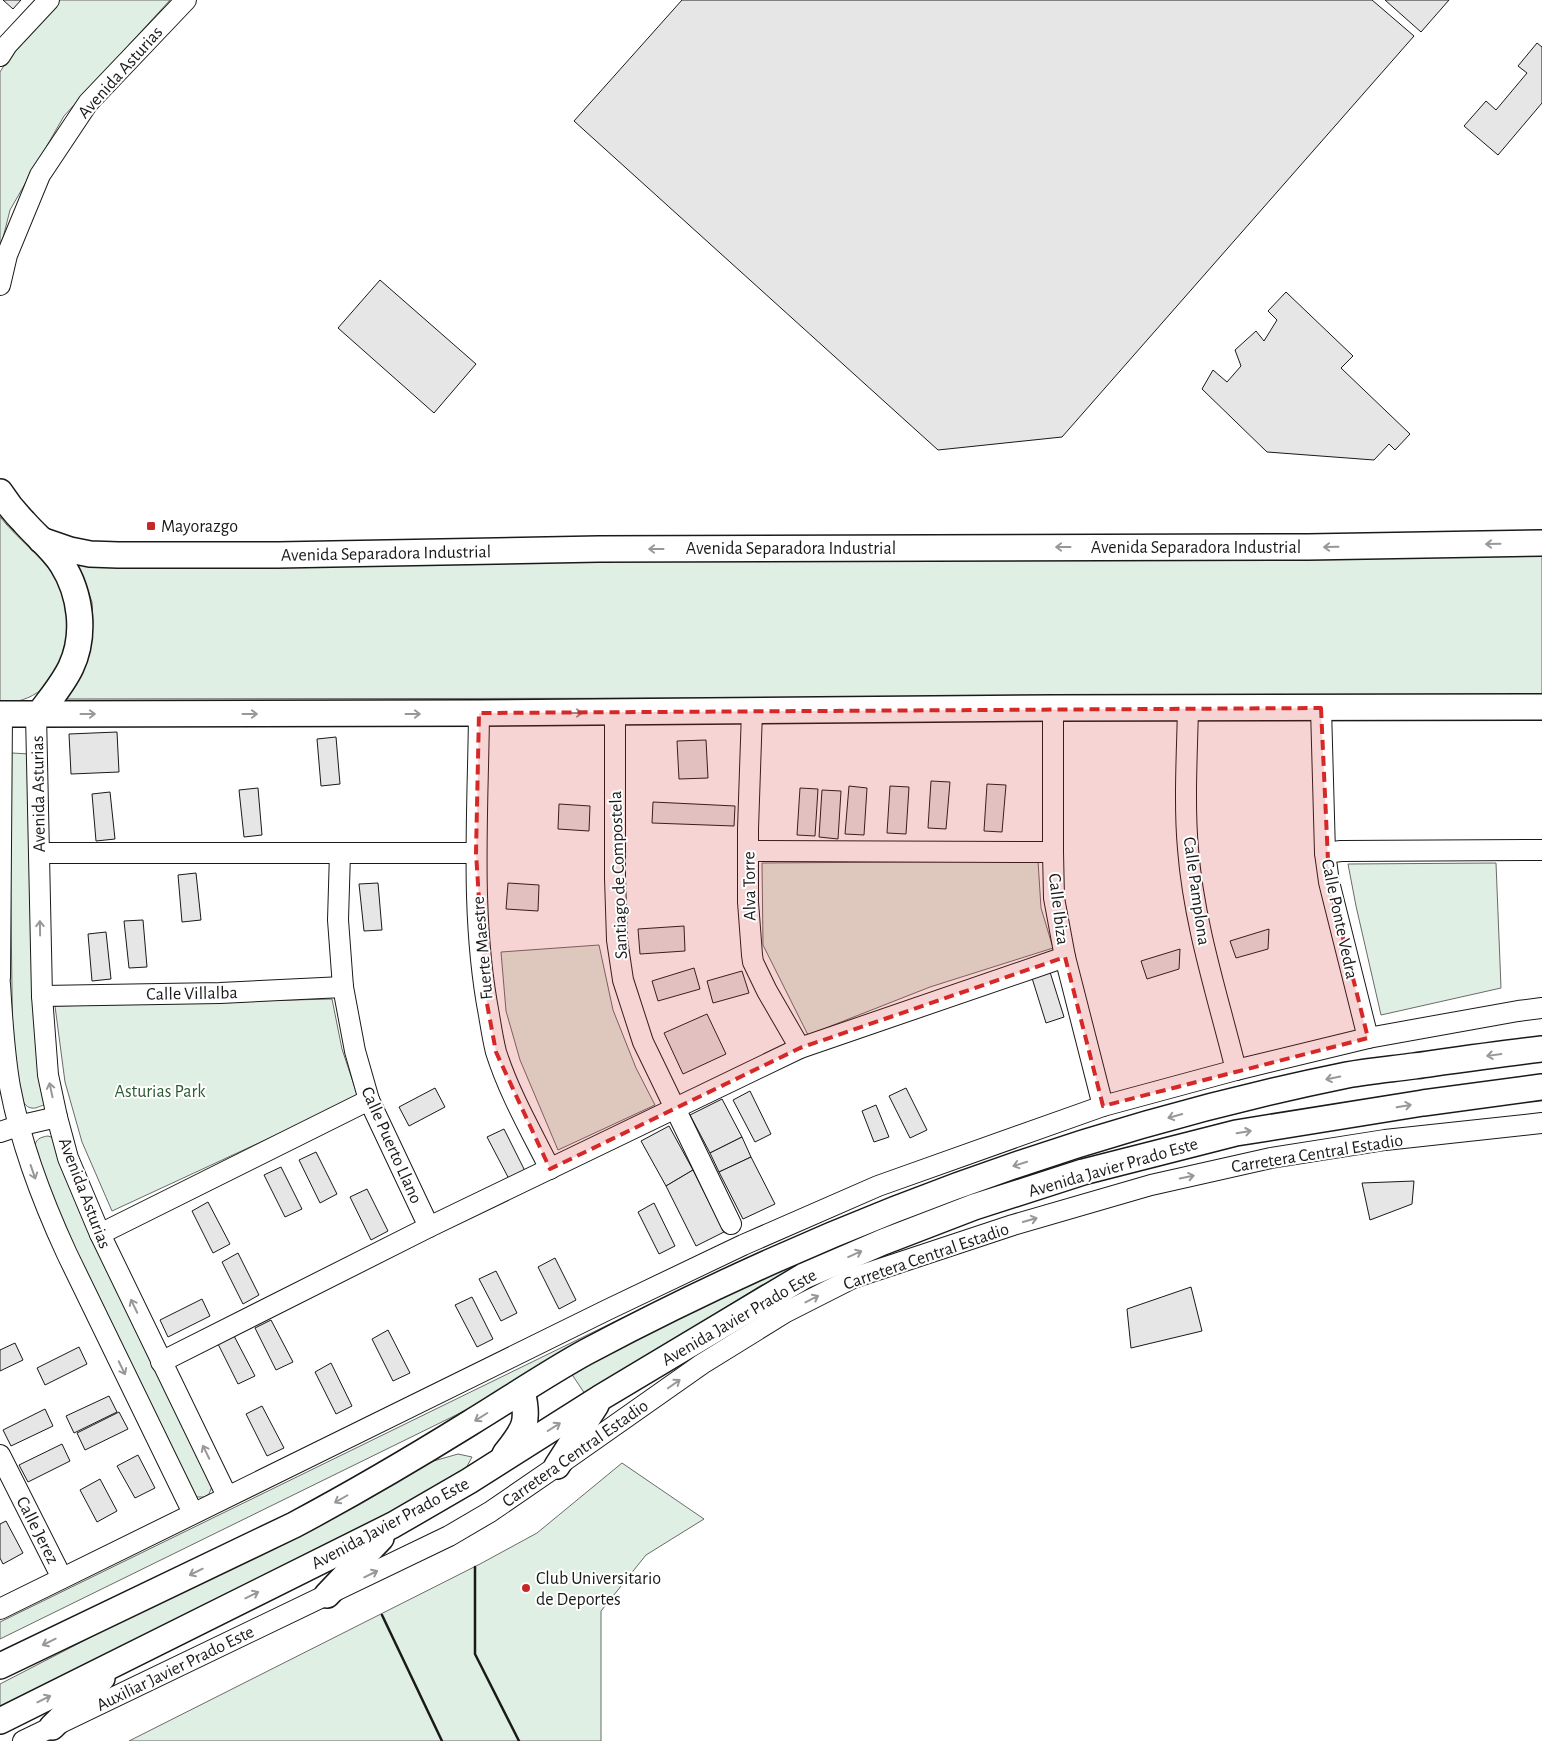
<svg xmlns="http://www.w3.org/2000/svg" width="1542" height="1741" viewBox="0 0 1542 1741" font-family="'Alegreya Sans',sans-serif">
  <rect width="100%" height="100%" fill="#fff"/>
  <g fill="#e0efe3" stroke="#6a6a6a">
    <polygon points="60,0 170,0 64,116 10,210 0,250 0,72 15,48"/>
    <path d="M0 517C21 543 46 558 62 589 74 616 66 670 42 689 30 699 16 703 0 703Z"/>
    <polygon points="1542,547 1542,697 64,699 88,652 93,623 92,602 83,576 72,561"/>
    <path d="M12 753 30 754 44 1097V1105C40 1106 35 1109 32 1108 19 1108 16 1076 13 1066L9 761 10 755Z"/>
    <polygon points="1038,861 1041,908 1053,948 930,987 808,1035 763,945 762,863"/>
    <polygon points="1496,863 1501,988 1381,1015 1356,906 1348,864"/>
    <polygon points="599,945 613,1010 636,1068 655,1105 558,1150 520,1060 506,1011 501,952"/>
    <polygon points="332,999 342,1049 358,1097 112,1211 82,1142 65,1082 55,1006"/>
    <path d="M48 1136 54 1138 213 1484 209 1494 204 1497H197L189 1487C146 1400 103 1314 64 1225 57 1209 35 1163 35 1147 35 1139 41 1137 48 1136Z"/>
    <polygon points="848,1239 850,1246 760,1286 585,1394 571,1373 759,1278"/>
    <polygon points="716,1282 619,1335 0,1639 0,1622 665,1297"/>
    <polygon points="458,1454 472,1457 465,1470 447,1486 0,1712 0,1684 430,1462"/>
    <polygon points="622,1463 704,1519 646,1555 601,1611 601,1741 129,1741 480,1564 537,1533"/>
  </g>
  <g fill="#e6e6e6" stroke="#1a1a1a">
    <polygon points="3,0 21,0 13,9"/>
    <polygon points="682,0 1372,0 1414,36 1062,437 938,450 574,121"/>
    <polygon points="1385,0 1449,0 1421,32"/>
    <polygon points="1537,43 1542,47 1542,103 1498,155 1464,126 1486,101 1496,110 1527,73 1518,66"/>
    <polygon points="380,280 476,364 434,413 338,328"/>
    <polygon points="1286,292 1353,356 1341,368 1410,434 1395,450 1389,444 1374,460 1267,452 1202,389 1213,370 1227,382 1241,366 1235,350 1256,331 1264,341 1277,320 1268,311"/>
    <polygon points="117,732 119,772 71,774 69,734"/>
    <polygon points="336,737 340,784 321,786 317,739"/>
    <polygon points="706,740 708,778 679,779 677,741"/>
    <polygon points="931,781 950,782 946,829 928,828"/>
    <polygon points="987,784 1006,785 1002,832 984,831"/>
    <polygon points="849,786 867,788 864,835 845,834"/>
    <polygon points="890,786 909,787 906,834 887,833"/>
    <polygon points="258,788 262,835 244,837 239,790"/>
    <polygon points="800,788 818,789 815,836 797,835"/>
    <polygon points="822,790 841,791 838,839 819,837"/>
    <polygon points="110,792 115,839 96,841 92,794"/>
    <polygon points="653,802 735,806 734,826 652,823"/>
    <polygon points="559,804 590,806 589,831 558,829"/>
    <polygon points="196,873 201,920 182,922 178,875"/>
    <polygon points="378,883 382,930 364,931 359,884"/>
    <polygon points="508,883 539,885 538,911 506,909"/>
    <polygon points="143,920 147,967 129,968 124,921"/>
    <polygon points="684,926 685,951 640,954 638,929"/>
    <polygon points="1269,929 1268,949 1236,958 1230,941"/>
    <polygon points="106,932 111,979 92,981 88,934"/>
    <polygon points="1180,949 1179,969 1147,979 1141,961"/>
    <polygon points="694,968 700,989 658,1001 652,981"/>
    <polygon points="742,971 749,993 713,1003 707,981"/>
    <polygon points="1050,972 1064,1017 1046,1023 1032,978"/>
    <polygon points="707,1014 726,1054 683,1074 664,1033"/>
    <polygon points="435,1088 445,1107 409,1126 399,1107"/>
    <polygon points="906,1088 927,1130 910,1138 889,1096"/>
    <polygon points="750,1091 771,1134 755,1142 733,1100"/>
    <polygon points="722,1099 742,1137 710,1153 690,1115"/>
    <polygon points="876,1105 889,1137 874,1142 862,1111"/>
    <polygon points="669,1126 693,1170 666,1186 641,1141"/>
    <polygon points="504,1129 525,1171 509,1179 487,1137"/>
    <polygon points="742,1137 751,1157 719,1172 710,1153"/>
    <polygon points="316,1152 337,1194 320,1203 299,1160"/>
    <polygon points="751,1157 775,1204 743,1219 719,1172"/>
    <polygon points="281,1167 302,1209 285,1217 264,1175"/>
    <polygon points="693,1170 724,1232 696,1246 666,1186"/>
    <polygon points="1414,1181 1412,1204 1370,1220 1362,1183"/>
    <polygon points="367,1189 388,1231 371,1240 350,1197"/>
    <polygon points="208,1202 230,1244 213,1253 192,1211"/>
    <polygon points="654,1203 675,1246 659,1254 638,1212"/>
    <polygon points="238,1253 259,1295 243,1304 222,1262"/>
    <polygon points="555,1258 576,1300 559,1309 538,1267"/>
    <polygon points="496,1271 517,1313 501,1321 479,1279"/>
    <polygon points="1191,1287 1202,1331 1131,1348 1127,1309"/>
    <polygon points="472,1297 493,1339 477,1347 455,1305"/>
    <polygon points="202,1299 210,1316 168,1337 160,1320"/>
    <polygon points="271,1320 293,1362 276,1370 255,1328"/>
    <polygon points="388,1330 410,1373 393,1381 372,1339"/>
    <polygon points="233,1334 255,1376 238,1384 217,1342"/>
    <polygon points="15,1343 23,1360 0,1371 0,1350"/>
    <polygon points="79,1347 87,1364 45,1385 37,1368"/>
    <polygon points="331,1363 352,1406 336,1414 315,1372"/>
    <polygon points="109,1396 117,1412 74,1433 66,1416"/>
    <polygon points="262,1406 284,1448 267,1456 246,1414"/>
    <polygon points="45,1409 53,1426 11,1446 3,1430"/>
    <polygon points="119,1412 128,1429 85,1450 77,1433"/>
    <polygon points="62,1444 70,1461 28,1482 19,1465"/>
    <polygon points="138,1455 155,1488 135,1498 117,1466"/>
    <polygon points="100,1479 117,1511 97,1522 80,1490"/>
    <polygon points="6,1521 23,1553 3,1564 0,1558 0,1524"/>
  </g>
  <g fill="none" stroke-linecap="round" stroke-linejoin="round">
    <defs>
      <g id="minor">
        <polyline points="0,56 7,45 49,0"/>
        <polyline points="0,285 7,255 40,175 88,103 186,0"/>
        <polyline points="1053,708 1053,852 1054,898 1065,957 1103,1106"/>
        <path d="M1188 708C1187 755 1184 803 1188 849 1194 925 1218 997 1236 1070"/>
        <polyline points="1321,708 1325,853 1329,882 1368,1038"/>
        <polyline points="752,711 748,829 748,902 752,955 753,962 767,991 800,1048"/>
        <path d="M479 713C478 814 470 916 489 1015 491 1027 493 1040 496 1052 509 1093 531 1131 550 1169"/>
        <polyline points="615,713 615,878 617,940 623,980 643,1042 731,1224"/>
        <polyline points="36,714 42,996 48,1075 57,1117 68,1158 100,1234 227,1496"/>
        <polyline points="749,851 1053,852"/>
        <polyline points="39,853 476,853"/>
        <polyline points="340,853 338,920 343,987 355,1051 369,1100 429,1227"/>
        <polyline points="1325,853 1341,851 1542,850"/>
        <polyline points="0,978 2,714"/>
        <path d="M0 984C2 1018 4 1053 10 1087 21 1145 42 1200 67 1254L193 1513"/>
        <polyline points="42,996 220,993 343,987"/>
        <polyline points="0,1132 18,1126 57,1117"/>
        <polyline points="100,1234 369,1100"/>
        <polyline points="161,1362 429,1227 800,1048 1065,957"/>
        <polyline points="0,1455 62,1578"/>
        <polyline points="0,1609 607,1310 743,1245 878,1186 1103,1106 1236,1070 1368,1038 1518,1011 1542,1008"/>
        <polyline points="23,1741 449,1536 490,1512 557,1466 702,1364 786,1312 853,1278 1013,1225 1151,1185 1271,1158 1385,1140 1542,1123"/>
      </g>
      <g id="major">
        <path d="M0 492C7 503 15 513 24 522 36 536 52 548 62 564 81 594 86 635 71 667 63 684 50 699 39 714H0"/>
        <polyline points="41,540 70,550 90,554 118,555 278,555 599,549 1308,547 1542,543"/>
        <polyline points="39,714 479,713 1053,708 1542,707"/>
        <path d="M505 1454C524 1430 530 1423 522 1391"/>
        <polyline points="557,1466 596,1405"/>
        <polyline points="327,1595 381,1538"/>
        <path d="M0 1666 294 1525C354 1493 412 1459 470 1423 508 1400 546 1374 586 1352 825 1225 1082 1129 1347 1075 1369 1071 1392 1069 1414 1066 1457 1060 1499 1054 1542 1049"/>
        <polyline points="0,1721 393,1525 469,1481 600,1398 804,1276 883,1242 974,1207 1083,1172 1236,1133 1423,1103 1542,1087"/>
        <polyline points="52,1727 102,1678"/>
      </g>
    </defs>
    <use href="#minor" stroke="#1a1a1a" stroke-width="22"/>
    <use href="#major" stroke="#1a1a1a" stroke-width="28"/>
    <use href="#minor" stroke="#fff" stroke-width="20"/>
    <use href="#major" stroke="#fff" stroke-width="25"/>
    <g stroke="#1a1a1a" stroke-width="2.5">
      <polyline points="475,1567 475,1654 519,1741"/>
      <polyline points="382,1615 442,1741"/>
    </g>
  </g>
  <defs><path id="oneway-shaft" d="M-6 0H5M1.5-3L5.5 0L1.5 3" fill="none" stroke-width="1.6" stroke-linecap="round" stroke-linejoin="round" transform="scale(1.25)"/></defs>
  <g stroke="#989898">
    <use href="#oneway-shaft" transform="translate(1493 544) rotate(179)"/>
    <use href="#oneway-shaft" transform="translate(1063 547) rotate(180)"/>
    <use href="#oneway-shaft" transform="translate(1331 547) rotate(179)"/>
    <use href="#oneway-shaft" transform="translate(656 549) rotate(180)"/>
    <use href="#oneway-shaft" transform="translate(575 713)"/>
    <use href="#oneway-shaft" transform="translate(88 714)"/>
    <use href="#oneway-shaft" transform="translate(250 714)"/>
    <use href="#oneway-shaft" transform="translate(413 714)"/>
    <use href="#oneway-shaft" transform="translate(40 928) rotate(-91)"/>
    <use href="#oneway-shaft" transform="translate(1494 1055) rotate(172)"/>
    <use href="#oneway-shaft" transform="translate(1333 1078) rotate(168)"/>
    <use href="#oneway-shaft" transform="translate(51 1090) rotate(-102)"/>
    <use href="#oneway-shaft" transform="translate(1404 1106) rotate(-10)"/>
    <use href="#oneway-shaft" transform="translate(1175 1116) rotate(164)"/>
    <use href="#oneway-shaft" transform="translate(1244 1132) rotate(-9)"/>
    <use href="#oneway-shaft" transform="translate(1020 1164) rotate(162)"/>
    <use href="#oneway-shaft" transform="translate(33 1172) rotate(71)"/>
    <use href="#oneway-shaft" transform="translate(1187 1177) rotate(-12)"/>
    <use href="#oneway-shaft" transform="translate(1030 1220) rotate(-16)"/>
    <use href="#oneway-shaft" transform="translate(855 1254) rotate(-24)"/>
    <use href="#oneway-shaft" transform="translate(812 1299) rotate(-27)"/>
    <use href="#oneway-shaft" transform="translate(134 1306) rotate(-116)"/>
    <use href="#oneway-shaft" transform="translate(122 1368) rotate(64)"/>
    <use href="#oneway-shaft" transform="translate(674 1384) rotate(-35)"/>
    <use href="#oneway-shaft" transform="translate(481 1417) rotate(148)"/>
    <use href="#oneway-shaft" transform="translate(554 1427) rotate(-32)"/>
    <use href="#oneway-shaft" transform="translate(206 1452) rotate(-116)"/>
    <use href="#oneway-shaft" transform="translate(341 1499) rotate(150)"/>
    <use href="#oneway-shaft" transform="translate(196 1572) rotate(154)"/>
    <use href="#oneway-shaft" transform="translate(371 1574) rotate(-26)"/>
    <use href="#oneway-shaft" transform="translate(252 1595) rotate(-26)"/>
    <use href="#oneway-shaft" transform="translate(49 1642) rotate(154)"/>
    <use href="#oneway-shaft" transform="translate(44 1699) rotate(-26)"/>
  </g>
  <path fill="#d62828" fill-opacity="0.2" stroke="#d62828" stroke-width="4" stroke-dasharray="10 6" stroke-linejoin="round" d="M1321 708 1329 882 1368 1038 1103 1106 1065 957 800 1048 550 1169 496 1052 485 993 476 853 479 713Z"/>
  <g fill="#c62828" stroke="#fff" stroke-width="2">
    <rect x="146" y="521" width="10" height="10" rx="2.5"/>
    <circle cx="526" cy="1588" r="5"/>
  </g>
  <g text-anchor="middle" stroke-width="4" stroke-linejoin="round" paint-order="stroke">
    <g font-size="18" fill="#1a1a1a" stroke="#fff">
      <text transform="translate(120 72) rotate(-48)" y="6">Avenida Asturias</text>
      <text x="1196" y="553">Avenida Separadora Industrial</text>
      <text x="791" y="554">Avenida Separadora Industrial</text>
      <text transform="translate(386 553) rotate(-1)" y="6">Avenida Separadora Industrial</text>
      <text transform="translate(38 794) rotate(-91)" y="6">Avenida Asturias</text>
      <text transform="translate(618 875) rotate(-92)" y="6">Santiago de Compostela</text>
      <text transform="translate(749 886) rotate(-91)" y="6">Alva Torre</text>
      <text transform="translate(1197 891) rotate(82)" y="6">Calle Pamplona</text>
      <text transform="translate(1059 909) rotate(83)" y="6">Calle Ibiza</text>
      <text transform="translate(1340 919) rotate(78)" y="6">Calle Ponte Vedra</text>
      <text transform="translate(482 948) rotate(-95)" y="6">Fuerte Maestre</text>
      <text transform="translate(192 993) rotate(-1)" y="6">Calle Villalba</text>
      <text transform="translate(392 1145) rotate(66)" y="6">Calle Puerto Llano</text>
      <text transform="translate(1317 1153) rotate(-9)" y="6">Carretera Central Estadio</text>
      <text transform="translate(1113 1167) rotate(-16)" y="6">Avenida Javier Prado Este</text>
      <text transform="translate(85 1193) rotate(69)" y="6">Avenida Asturias</text>
      <text transform="translate(926 1256) rotate(-19)" y="6">Carretera Central Estadio</text>
      <text transform="translate(739 1317) rotate(-30)" y="6">Avenida Javier Prado Este</text>
      <text transform="translate(575 1453) rotate(-35)" y="6">Carretera Central Estadio</text>
      <text transform="translate(390 1523) rotate(-28)" y="6">Avenida Javier Prado Este</text>
      <text transform="translate(38 1530) rotate(63)" y="6">Calle Jerez</text>
      <text transform="translate(175 1668) rotate(-26)" y="6">Auxiliar Javier Prado Este</text>
    </g>
    <g font-size="18" fill="#1a1a1a" stroke="#fff" text-anchor="start">
      <text x="161" y="532">Mayorazgo</text>
      <text x="536" y="1584">Club Universitario<tspan x="536" dy="21">de Deportes</tspan></text>
    </g>
    <g font-size="18" fill="#2b5a34" stroke="#fff">
      <text x="160" y="1097">Asturias Park</text>
    </g>
  </g>
</svg>
